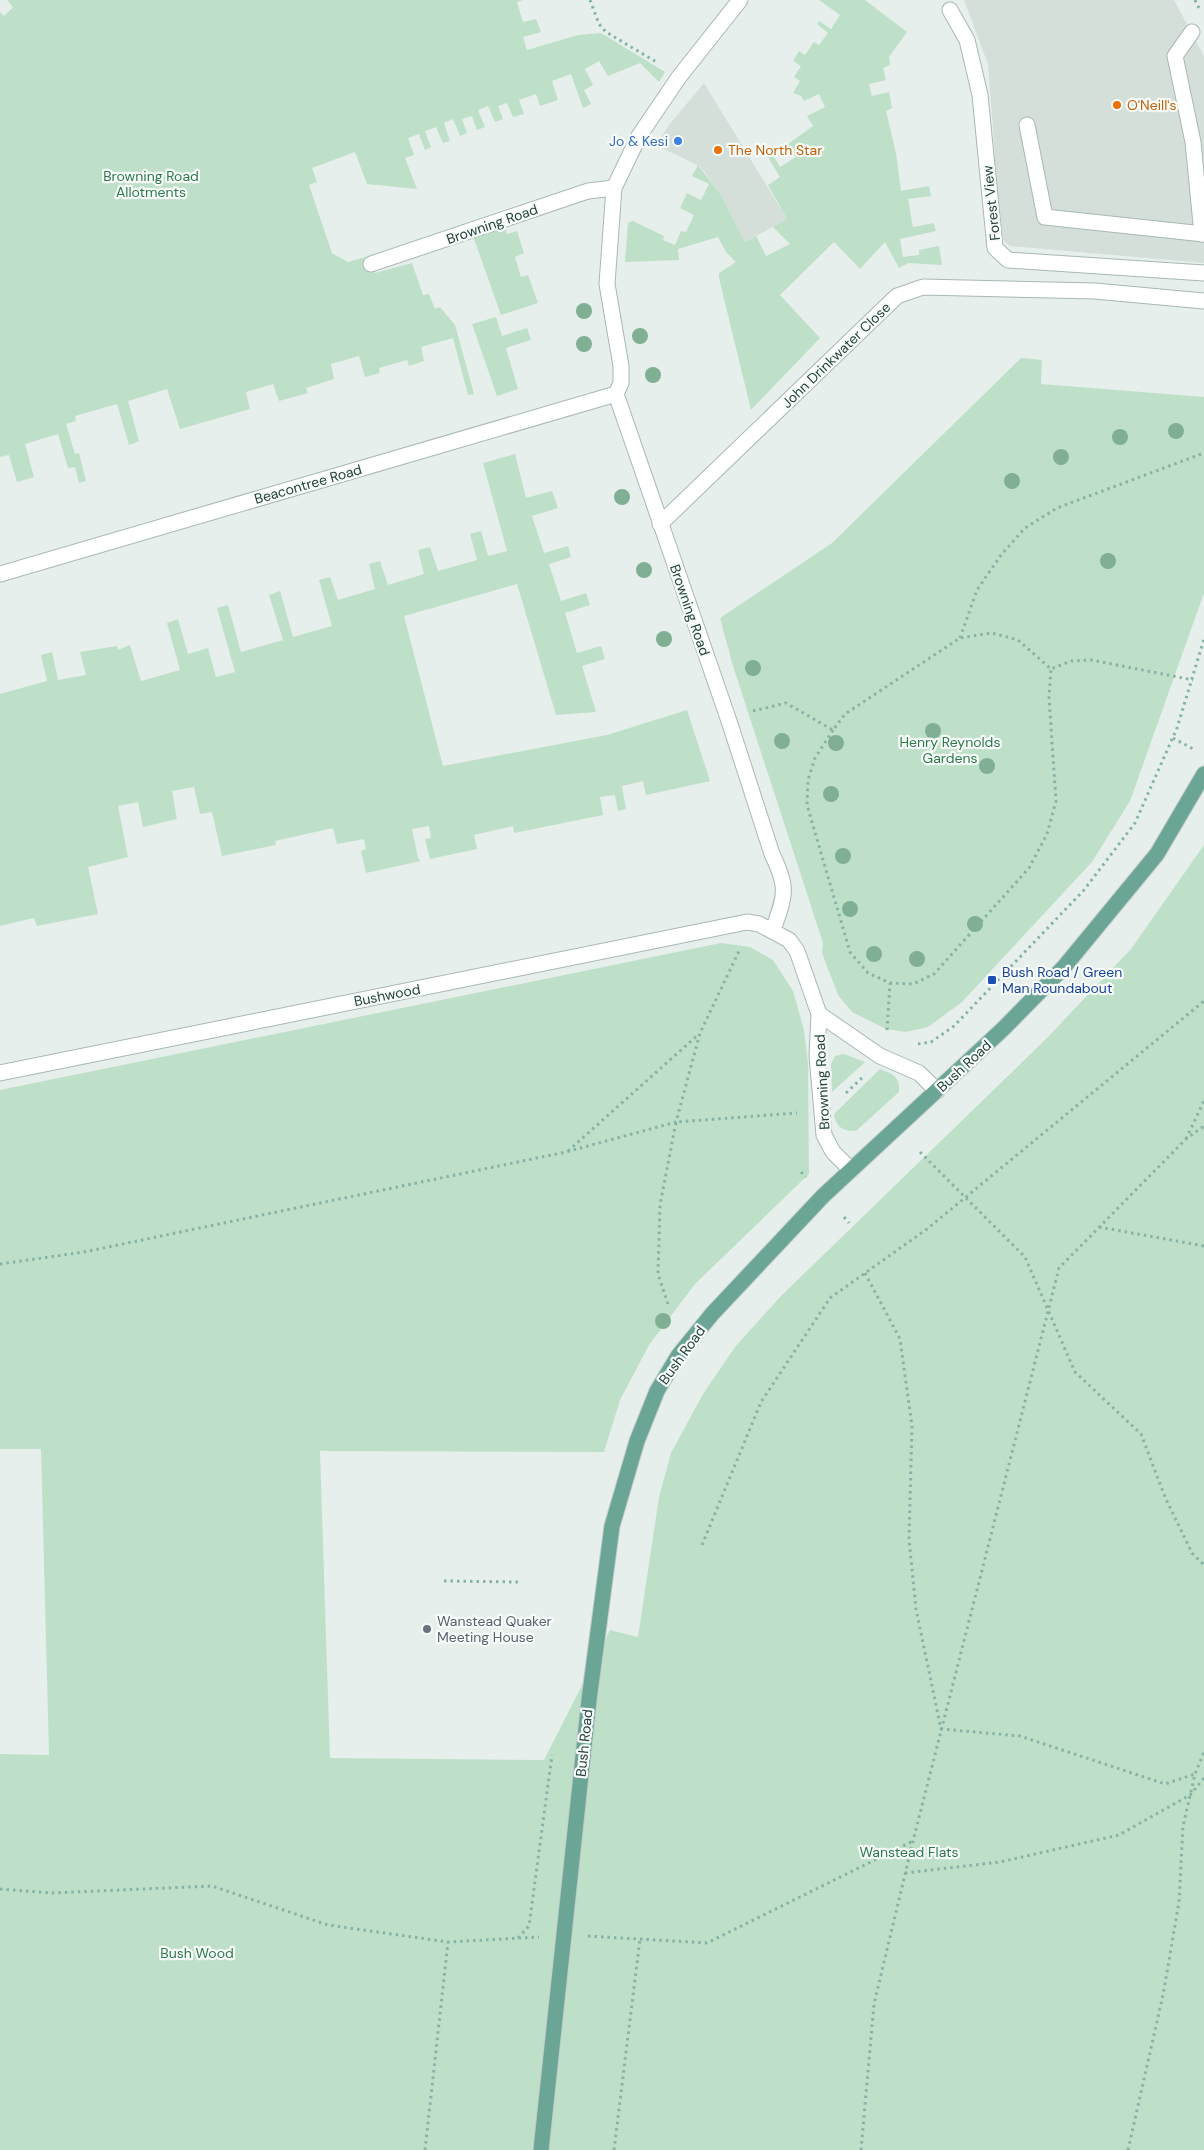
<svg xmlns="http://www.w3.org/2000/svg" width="1204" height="2150" viewBox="0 0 1204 2150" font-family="'DM Sans',sans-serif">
  <rect width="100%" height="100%" fill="#e6efeb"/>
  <g fill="#d4dfda">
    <polygon points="964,0 1174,0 1204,56 1204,263 1010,246 1002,239 993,170 995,157 988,64"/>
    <polygon points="704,83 787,219 745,242 721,195 701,167 656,145 669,125"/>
  </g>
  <g fill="#bfe0c8">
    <polygon points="7,0 523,0 517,2 523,22 536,19 541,32 523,37 527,50 578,35 601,33 665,72 659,82 640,63 608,76 599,61 585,69 593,85 584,90 591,104 583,108 571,74 552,81 558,100 540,106 536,94 519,100 524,114 513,117 507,103 498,106 503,119 495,122 488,106 478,110 485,127 477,130 472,116 462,119 467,133 460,136 453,119 444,123 450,141 443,143 436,127 425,131 431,147 425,150 419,134 408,138 414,155 405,158 417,189 367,184 355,152 312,168 317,182 309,185 332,253 348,262 369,256 375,273 412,263 423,295 429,294 435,309 440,307 455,325 474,394 468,395 453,338 421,347 424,361 409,366 407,360 379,368 380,373 365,377 359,356 331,364 334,379 306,388 308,393 279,401 273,384 246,392 250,409 180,429 167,389 128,401 139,441 129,445 117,404 75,416 76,421 66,424 75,454 79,453 86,481 79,483 75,467 68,468 58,434 25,444 34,477 17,482 9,455 0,457 0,12 4,16 13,7"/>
    <polygon points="819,0 865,0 907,32 889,57 890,65 883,68 886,80 869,84 872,96 889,92 892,108 886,111 896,153 901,191 929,186 931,196 908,199 913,227 934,223 936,231 900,239 903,257 919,255 919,250 939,246 942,265 908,263 899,268 885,242 860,269 834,242 780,295 820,338 751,410 719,278 719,273 736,262 726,252 718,237 678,249 679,260 625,262 628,223 633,221 664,236 663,240 675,245 681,231 686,232 694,215 680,208 687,193 701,200 709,184 692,176 698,165 721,195 745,242 756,236 766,256 790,244 773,227 787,219 768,185 780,177 766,154 771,152 780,167 796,157 788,144 813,126 807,116 825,107 819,94 804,101 801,96 793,93 800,81 794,77 801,66 793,61 799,51 805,55 814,42 819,45 828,33 817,24 819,21 831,29 840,15"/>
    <polygon points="505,226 507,234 517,231 524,253 515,257 521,277 528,275 538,303 501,315 473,236"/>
    <polygon points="496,317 502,336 527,328 531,340 506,348 518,389 497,396 472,324"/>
    <polygon points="1021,358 1042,360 1041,384 1204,397 1204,593 1130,801 1092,862 962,1002 928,1027 906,1032 886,1029 852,1012 838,995 822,953 823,943 733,666 720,618 832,543"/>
    <polygon points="515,454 526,498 552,491 558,508 532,516 544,553 568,546 571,557 549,564 561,601 586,593 590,605 565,613 577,653 601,646 605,659 582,666 596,712 556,715 517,584 404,616 443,766 607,735 687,710 710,781 646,795 643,781 622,786 626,809 618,811 615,795 600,797 603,815 519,832 514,833 513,826 474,835 477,849 430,859 425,839 431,838 429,826 412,829 418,858 421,861 366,873 361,851 366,849 364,839 337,844 333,828 275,841 276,845 222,856 212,812 200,814 194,787 172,791 177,819 143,827 138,802 118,806 128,857 88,867 98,914 37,926 34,918 0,926 0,694 47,681 41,655 52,652 58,680 86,675 80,652 117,646 118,650 130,645 141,681 180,670 167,623 178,619 188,654 208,648 216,677 235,672 217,608 228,605 241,652 283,640 269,595 280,591 293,637 332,626 319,580 330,577 338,600 375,589 369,564 380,561 388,585 424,574 418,550 430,547 438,571 477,560 470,534 481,531 488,556 507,551 483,463"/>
    <polygon points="1204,845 1204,2150 0,2150 0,1754 49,1755 41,1449 0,1449 0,1090 721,943 750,947 773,960 793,991 804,1030 808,1063 809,1174 695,1284 649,1345 620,1400 604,1452 320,1451 330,1758 544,1760 610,1630 638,1637 659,1497 671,1453 703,1394 735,1347 781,1296 1047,1038 1131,949"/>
    <polygon points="844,1054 865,1062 832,1092 831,1064 835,1056"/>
    <path d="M880 1069C893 1074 900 1077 899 1092L856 1131C843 1132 836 1127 834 1114Z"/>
  </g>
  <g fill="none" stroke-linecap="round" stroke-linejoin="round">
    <defs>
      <g id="lane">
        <polyline points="1192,32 1175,56 1193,142 1202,234"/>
        <polyline points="1027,125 1045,217 1204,234"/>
      </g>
      <g id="street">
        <path d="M740 0 679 77 639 136 614 188 607 284 621 366V383L616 394 729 721 772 854C789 889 785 895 773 930"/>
        <polyline points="950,10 967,40 980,95 995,248 1008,260 1204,273"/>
        <polyline points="371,264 588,191 614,188"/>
        <polyline points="660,524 897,296 923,287 1095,291 1204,301"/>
        <polyline points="0,574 616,394"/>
        <polyline points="819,1014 880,1056 919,1073 937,1091"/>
        <polyline points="0,1073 747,922 759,924 789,940 797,951 819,1014 817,1056 824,1135 833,1152 851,1170"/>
      </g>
      <polyline id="primary" points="541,2150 589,1700 612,1526 637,1441 657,1391 678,1356 712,1314 823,1196 1003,1029 1064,967 1157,854 1204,774"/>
    </defs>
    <use href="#lane" stroke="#a8b8b2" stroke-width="17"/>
    <use href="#street" stroke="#a8b8b2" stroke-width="17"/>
    <use href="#primary" stroke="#c2cac8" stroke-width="17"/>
    <g stroke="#86b3a5" stroke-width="3" stroke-dasharray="2.5 4" stroke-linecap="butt">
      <polyline points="590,0 599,24 606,32 658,63"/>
      <polyline points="1195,0 1199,8"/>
      <polyline points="960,638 977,590 1001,555 1025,528 1057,508 1204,453"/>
      <polyline points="753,711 786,703 833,730 845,714 960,638 992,633 1018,640 1051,669 1071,661 1091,660 1193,680"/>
      <polyline points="833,730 815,758 808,780 807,805 850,952 868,973 890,983 913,984 934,974 1029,868 1047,834 1056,801 1049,697 1051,669"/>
      <polyline points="1173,738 1195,750"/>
      <polyline points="887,1030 890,983"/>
      <polyline points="918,1044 931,1042 954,1026 1084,890 1135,823 1177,728 1204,639"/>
      <polyline points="846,1093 865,1075"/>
      <polyline points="1186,1139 1204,1101"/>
      <polyline points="568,1151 699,1034"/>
      <polyline points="920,1152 1025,1257 1075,1372 1141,1434 1165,1497 1192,1553 1204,1565"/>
      <polyline points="801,1172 806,1177"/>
      <polyline points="844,1217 849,1223"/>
      <polyline points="1099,1227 1204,1246"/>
      <polyline points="0,1264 84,1252 566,1152 676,1122 700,1033 740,949"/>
      <polyline points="865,1273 900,1339 912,1426 909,1539 916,1609 941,1729 1020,1736 1165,1784 1195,1774"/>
      <polyline points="668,1304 658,1274 660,1205 676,1122 797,1113"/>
      <polyline points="702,1545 761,1402 830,1298 927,1229 1204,1001"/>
      <polyline points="444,1581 518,1582"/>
      <polyline points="905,1873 1000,1862 1119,1835 1190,1795 1204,1778"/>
      <polyline points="0,1889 51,1893 212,1886 328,1925 448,1942 539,1937"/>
      <polyline points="588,1936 707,1943 913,1841"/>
      <polyline points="518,1938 529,1926 552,1755"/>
      <polyline points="425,2150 448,1942"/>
      <polyline points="614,2150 640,1939"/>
      <polyline points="861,2150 874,2004 913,1841 1059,1268 1186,1139 1204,1126"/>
      <polyline points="1128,2150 1163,1995 1179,1902 1183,1826 1195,1774 1204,1752"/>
    </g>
    <use href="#lane" stroke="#fff" stroke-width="15"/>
    <use href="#street" stroke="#fff" stroke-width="15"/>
    <use href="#primary" stroke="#6aa596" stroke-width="15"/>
  </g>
  <g fill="#80af93">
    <circle cx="584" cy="311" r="8"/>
    <circle cx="640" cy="336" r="8"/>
    <circle cx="584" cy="344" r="8"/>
    <circle cx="653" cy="375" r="8"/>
    <circle cx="1176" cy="431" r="8"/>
    <circle cx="1120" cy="437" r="8"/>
    <circle cx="1061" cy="457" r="8"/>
    <circle cx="1012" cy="481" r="8"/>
    <circle cx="622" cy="497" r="8"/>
    <circle cx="1108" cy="561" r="8"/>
    <circle cx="644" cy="570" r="8"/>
    <circle cx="664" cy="639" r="8"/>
    <circle cx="753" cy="668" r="8"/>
    <circle cx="933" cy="731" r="8"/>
    <circle cx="782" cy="741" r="8"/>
    <circle cx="836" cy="743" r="8"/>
    <circle cx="987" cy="766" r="8"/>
    <circle cx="831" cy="794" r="8"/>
    <circle cx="843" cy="856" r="8"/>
    <circle cx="850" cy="909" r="8"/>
    <circle cx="975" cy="924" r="8"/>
    <circle cx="874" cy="954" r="8"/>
    <circle cx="917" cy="959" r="8"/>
    <circle cx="663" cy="1321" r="8"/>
  </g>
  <g fill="#e8710a" stroke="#f7fbf9" stroke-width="2">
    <circle cx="1117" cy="105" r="5"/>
    <circle cx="718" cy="150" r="5"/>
  </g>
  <circle fill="#3f7fe0" stroke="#f7fbf9" stroke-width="2" cx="678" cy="141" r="5"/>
  <rect fill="#1a4fb4" stroke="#f7fbf9" stroke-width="2" x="987" y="975" width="10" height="10" rx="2.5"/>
  <circle fill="#6b7280" stroke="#f7fbf9" stroke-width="2" cx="427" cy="1629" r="5"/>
  <g text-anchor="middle" stroke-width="4.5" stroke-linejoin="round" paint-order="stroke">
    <g font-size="14" fill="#c56008" stroke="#f7fbf9" text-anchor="start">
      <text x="1127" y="110">O'Neill's</text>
      <text x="728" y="155">The North Star</text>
    </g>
    <g font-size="14" fill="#366cbe" stroke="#f7fbf9" text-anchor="end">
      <text x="668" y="146">Jo &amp; Kesi</text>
    </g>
    <g font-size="14" fill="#2d7a4b" stroke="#f7fbf9">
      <text x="151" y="181">Browning Road<tspan x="151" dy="16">Allotments</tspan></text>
      <text x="950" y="747">Henry Reynolds<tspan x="950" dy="16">Gardens</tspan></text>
      <text x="909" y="1857">Wanstead Flats</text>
      <text x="197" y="1958">Bush Wood</text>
    </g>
    <g font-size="14" fill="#24423a" stroke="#f7fbf9">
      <text transform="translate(991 203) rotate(-96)" y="5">Forest View</text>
      <text transform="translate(492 224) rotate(-19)" y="5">Browning Road</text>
      <text transform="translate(836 355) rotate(-44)" y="5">John Drinkwater Close</text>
      <text transform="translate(308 484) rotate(-16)" y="5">Beacontree Road</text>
      <text transform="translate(690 610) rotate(71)" y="5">Browning Road</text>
      <text transform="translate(387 995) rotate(-11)" y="5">Bushwood</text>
      <text transform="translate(964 1066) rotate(-43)" y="5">Bush Road</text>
      <text transform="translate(822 1082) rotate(-93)" y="5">Browning Road</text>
      <text transform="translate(682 1355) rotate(-54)" y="5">Bush Road</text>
      <text transform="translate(584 1743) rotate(-84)" y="5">Bush Road</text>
    </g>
    <g font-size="14" fill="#164399" stroke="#f7fbf9" text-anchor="start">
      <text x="1002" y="977">Bush Road / Green<tspan x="1002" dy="16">Man Roundabout</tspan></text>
    </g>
    <g font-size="14" fill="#5b616d" stroke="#f7fbf9" text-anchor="start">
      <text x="437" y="1626">Wanstead Quaker<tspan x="437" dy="16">Meeting House</tspan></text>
    </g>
  </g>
</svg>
